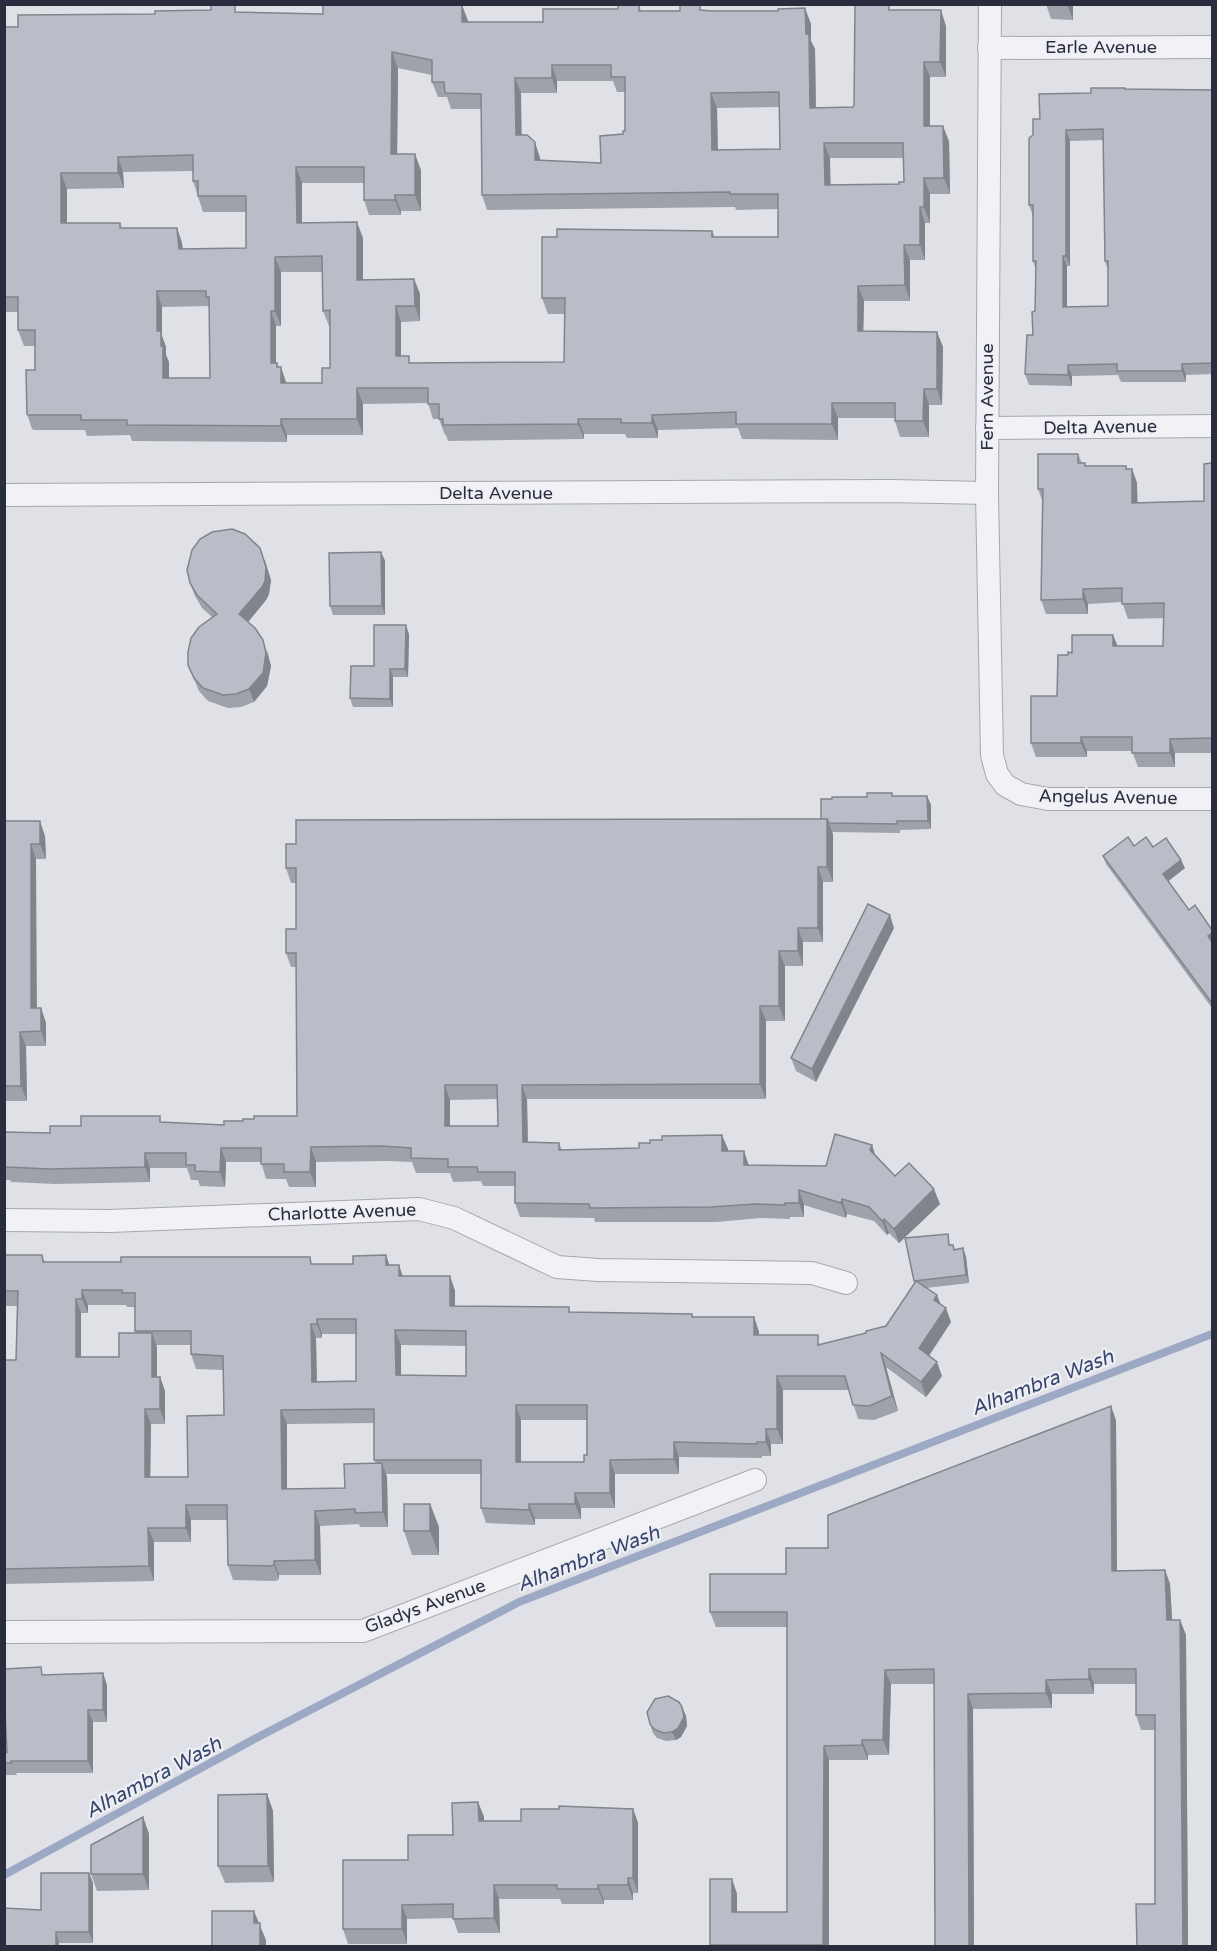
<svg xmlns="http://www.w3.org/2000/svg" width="1217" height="1951" viewBox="0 0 1217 1951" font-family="'Varela Round',sans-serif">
  <rect width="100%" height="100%" fill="#dfe1e7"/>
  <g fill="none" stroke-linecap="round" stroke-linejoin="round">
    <polyline stroke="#9da9c4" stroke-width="8" points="4,1875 260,1736 519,1602 1212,1334"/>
    <defs>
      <g id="minor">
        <polyline points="990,4 987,493 992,755 997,774 1005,785 1021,794 1048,799 1212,799"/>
        <polyline points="989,48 1212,47"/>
        <polyline points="987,428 1212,426"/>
        <polyline points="4,495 891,491 987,493"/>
        <polyline points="4,1220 110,1221 419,1209 454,1218 557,1267 598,1270 812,1273 846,1283"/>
        <polyline points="4,1632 363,1631 755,1480"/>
      </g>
    </defs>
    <use href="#minor" stroke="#a5a7b1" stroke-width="24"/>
    <use href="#minor" stroke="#f2f2f6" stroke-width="22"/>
  </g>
  <g fill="#a0a2ab" fill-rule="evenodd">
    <polygon points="1046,4 1073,4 1073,20 1051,19"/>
    <path d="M462 5 468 22H543L639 5 641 11 702 10 811 24V41L815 49 816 108 853 107 890 10 946 26V77H930V126L949 141 950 194H930V223H925V260H910V301H864L863 331 937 332 943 347 942 405H929V437H900L895 421V418H838V440L742 439 738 428 658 430V438H627L625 434H584V439L448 441 446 435H445L439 419H433L428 403 363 404V435H287V442L132 441 130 435 87 436 85 430H34L32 429 27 414 35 370V346H24L18 330V312H4V27H18L155 14 238 12 323 14ZM398 68 432 75V82L438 97H447L451 109H481L482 195 487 210 735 207 736 210 778 209V237H715L712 231 557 237 542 298 548 314H565L564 362 411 363 401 356V322L420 321V294L414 279 363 280V238L302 223V183H364V200L369 215H401V211H421V170L397 154ZM557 81H613L617 92H625V131L601 163 540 161V158L521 135V93H557ZM779 107 780 149 718 150 717 108ZM830 158H904V182L899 184 830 185ZM193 171V181L203 212H246V248L183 249 182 243 177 228H122L120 223H67V189L124 188 123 172ZM281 272H323V311L329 326H330V368L322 383H286L277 363H276V326H281ZM209 306 210 378H169V362L166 355V347L162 336V307Z"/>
    <path d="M1126 89 1212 90V374L1186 375V382H1121L1118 375 1072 376V386L1029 385 1025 374 1033 335 1035 311 1036 270 1033 261V216L1029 205 1033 135 1040 119 1091 93ZM1103 140 1105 261 1108 270V306L1067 307V266H1070V141Z"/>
    <polygon points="1078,454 1082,463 1085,463 1086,466 1132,469 1137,483 1137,503 1204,501 1212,463 1212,753 1175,753 1175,767 1138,767 1132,751 1087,751 1087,757 1036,757 1031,743 1057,696 1068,655 1113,635 1117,646 1163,646 1164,618 1128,619 1122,602 1088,604 1088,614 1046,614 1041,600 1042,500 1038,489"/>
    <polygon points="381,552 385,561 385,615 333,615 330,606"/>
    <polygon points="265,560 271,580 269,594 266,600 248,622 268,653 271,666 267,686 254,702 241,707 228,708 208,701 199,691 188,665 212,617 202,608 195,596 190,583"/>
    <polygon points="409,634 408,677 393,677 393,707 353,707 350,698 374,666"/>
    <path d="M893 796H927L931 805V829L900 830V833L832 832 833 882H823V942H803V966H785V1021H766V1099H527L528 1142 559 1143 562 1150 639 1148 662 1140 722 1135 728 1151H744L748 1165 826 1166 876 1155 895 1176 940 1204 899 1243 889 1233 887 1235 874 1221 847 1214 846 1218 804 1205V1217H790V1219L761 1218 716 1222H595L594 1218 520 1217 515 1203V1186H483L481 1181 453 1182 450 1173H416L412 1162 387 1161 316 1162V1187H289L286 1179H266L261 1162H226L225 1187 200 1186 198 1180H191L187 1168H150V1182L55 1184 11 1182 10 1180H4V1132L50 1133 81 1126 162 1122 224 1125 254 1119 297 1116 296 967H291L286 953 296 929V883H291L286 868 821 819 832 799ZM497 1099 498 1126H450V1100Z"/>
    <polygon points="4,821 45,836 46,859 36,859 36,1008 41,1008 46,1023 46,1046 26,1046 27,1101 4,1101"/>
    <polygon points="1134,846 1153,847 1185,868 1168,881 1189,910 1212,930 1212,1008 1106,864 1103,856"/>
    <polygon points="894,928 816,1082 796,1071 791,1058"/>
    <path d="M951 1243V1245L955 1249 963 1248 966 1257 969 1283 926 1288 940 1304 951 1322 929 1356 942 1376 926 1397 886 1367 898 1411 874 1420 858 1419 849 1390H783V1444H771V1456H762V1458L679 1457V1474H615V1508H581V1519H535V1525L486 1523 481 1508V1474H386L387 1477 388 1527H360L359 1524 320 1526 321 1575H279V1579L276 1581 233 1580 228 1565 227 1520H191V1542H154V1581L4 1584V1360H16L17 1306H4V1255H42L45 1262 313 1264H353L386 1255 389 1265H399L402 1276H450L455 1291V1306L571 1312 692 1314 693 1317H754L759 1332V1335L821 1344 866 1333 886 1326 915 1283 914 1281ZM88 1305H126L127 1307H135V1333L119 1357H81V1313H88ZM322 1334H356V1381L317 1382 316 1338H322ZM156 1345H191V1354L196 1369 224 1370V1415L188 1477H150L151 1424H165V1391L160 1377H157ZM401 1345 466 1346V1376L401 1375ZM521 1420H587V1455L584 1462H521ZM374 1423V1460L376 1463 345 1488 287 1489V1424Z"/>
    <polygon points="1116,1420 1117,1571 1165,1570 1170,1584 1172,1620 1180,1620 1186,1635 1188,1947 1137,1947 1155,1904 1155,1730 1141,1730 1136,1715 1136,1684 1094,1684 1094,1694 1052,1694 1052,1708 973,1709 974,1947 935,1947 934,1684 891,1684 889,1755 868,1755 868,1760 829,1760 829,1947 711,1947 732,1879 737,1894 737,1912 787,1912 787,1627 716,1627 710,1612 786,1574 828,1548"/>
    <polygon points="430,1504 439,1527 439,1555 412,1555 404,1531"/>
    <polygon points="44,1675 107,1685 107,1722 93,1722 93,1773 16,1773 17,1775 4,1775 4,1748 7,1753"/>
    <polygon points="682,1707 686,1716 687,1726 681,1737 676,1740 666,1741 657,1738 653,1733 650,1724"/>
    <polygon points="267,1794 273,1811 274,1882 225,1883 218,1866"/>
    <polygon points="478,1802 484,1817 484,1821 521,1821 559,1809 633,1809 638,1823 638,1893 633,1893 633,1900 604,1900 604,1904 562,1904 560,1899 499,1899 500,1933 458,1933 453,1918 407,1919 407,1944 348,1944 343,1929 408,1860 453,1835"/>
    <polygon points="143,1817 149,1834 149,1890 97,1891 91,1874"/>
    <polygon points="89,1873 93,1883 93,1943 59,1943 59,1947 41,1910"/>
  </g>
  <g fill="#82848b">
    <polygon points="1067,4 1073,4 1073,20"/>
    <polygon points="462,5 468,21 468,37 462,22"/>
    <polygon points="805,8 811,24 811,41 815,49 816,123 810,108 806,34"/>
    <polygon points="941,10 946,26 946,77 940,62"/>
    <polygon points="392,52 398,68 397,170 391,154"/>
    <polygon points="924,62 930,77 930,141 924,126"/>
    <polygon points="552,65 557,81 557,93 552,78"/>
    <polygon points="515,78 521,93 522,151 516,135"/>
    <polygon points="711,93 717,108 718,165 712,150"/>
    <polygon points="943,126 949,141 950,194 944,178"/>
    <polygon points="1066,130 1070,141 1070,266 1066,256"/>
    <polygon points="535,142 540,158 540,176 535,160"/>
    <polygon points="824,143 830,158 831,200 825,185"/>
    <polygon points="415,154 421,170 421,211 415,195"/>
    <polygon points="118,157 123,172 124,188 118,173"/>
    <polygon points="296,167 302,183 302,238 297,223"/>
    <polygon points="61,173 67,189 67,239 61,223"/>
    <polygon points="924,178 930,194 930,223 924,207"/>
    <polygon points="395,195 401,211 401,215 395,200"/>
    <polygon points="920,207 925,223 925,260 920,245"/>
    <polygon points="357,222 363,238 363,296 357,280"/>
    <polygon points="177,228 182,243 184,265 179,249"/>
    <polygon points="904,245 910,260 910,301 905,285"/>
    <polygon points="1063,256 1067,266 1067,318 1063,307"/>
    <polygon points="275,257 281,272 281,326 275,311"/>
    <polygon points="414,279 420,294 420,321 415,306"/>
    <polygon points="858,286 864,301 863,347 858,331"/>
    <polygon points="157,291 162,307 162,336 166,347 166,355 169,362 169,394 163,378 157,331"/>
    <polygon points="396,306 401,322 401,371 396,356"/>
    <polygon points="271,311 276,326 276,379 271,363"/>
    <polygon points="937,332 943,347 942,405 937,389"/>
    <polygon points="277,363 281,372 281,367 286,382 286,399 281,383"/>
    <polygon points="1182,364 1186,375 1186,382 1182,371"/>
    <polygon points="1068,365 1072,376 1072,386 1068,375"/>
    <polygon points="357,388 363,404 363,435 357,419"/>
    <polygon points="924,389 929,405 929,437 923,421"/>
    <polygon points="832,403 838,418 838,440 832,424"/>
    <polygon points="652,415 658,430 658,438 652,423"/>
    <polygon points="281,419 287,435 287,442 281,426"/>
    <polygon points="578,419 584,434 584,439 578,424"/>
    <polygon points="1132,469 1137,483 1138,517 1132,503"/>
    <polygon points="260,548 271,580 269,594 266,600 244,627 239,614"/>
    <polygon points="381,552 385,561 385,615 382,606"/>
    <polygon points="1083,589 1088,604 1088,614 1083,599"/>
    <polygon points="406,625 409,634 408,677 405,669"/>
    <polygon points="1113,635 1119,649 1113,646"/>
    <polygon points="263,640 271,666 267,686 254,702 249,689"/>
    <polygon points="390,669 393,677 393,707 390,699"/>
    <polygon points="1081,737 1087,751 1087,757 1081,743"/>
    <polygon points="1170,739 1175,753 1175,767 1170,753"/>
    <polygon points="927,796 931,805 931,829 928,821"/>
    <polygon points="827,819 833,834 833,882 827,867"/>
    <polygon points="40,821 45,836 46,859 40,844"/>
    <polygon points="31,844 36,859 37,1023 31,1008"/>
    <polygon points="1181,860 1185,868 1166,883 1163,874"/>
    <polygon points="818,867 823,882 823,942 818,928"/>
    <polygon points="890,915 894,928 816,1082 812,1069"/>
    <polygon points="798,928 803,942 803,966 798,951"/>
    <polygon points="1212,933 1212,944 1208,936"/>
    <polygon points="779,951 785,966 785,1021 779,1006"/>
    <polygon points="760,1006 766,1021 766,1099 760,1084"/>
    <polygon points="41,1008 46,1023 46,1046 41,1031"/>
    <polygon points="20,1032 26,1046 27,1101 21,1086"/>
    <polygon points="445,1085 450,1100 450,1141 445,1126"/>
    <polygon points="522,1085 527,1099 528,1157 523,1142"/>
    <polygon points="722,1135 728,1149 728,1166 722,1151"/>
    <polygon points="872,1145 877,1160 870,1150"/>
    <polygon points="311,1147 316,1162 316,1187 310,1172"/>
    <polygon points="221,1148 226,1162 225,1187 220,1172"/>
    <polygon points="744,1151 749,1166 744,1165"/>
    <polygon points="145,1153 150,1168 150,1182 145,1167"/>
    <polygon points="934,1189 940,1204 899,1243 894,1229"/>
    <polygon points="799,1190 804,1205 804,1217 799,1203"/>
    <polygon points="842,1199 847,1214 846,1218 841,1203"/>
    <polygon points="884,1219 889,1233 887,1235 882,1221"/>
    <polygon points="963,1248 966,1257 969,1283 966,1275"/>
    <polygon points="386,1255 391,1270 386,1265"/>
    <polygon points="399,1265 404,1280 399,1276"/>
    <polygon points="450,1276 455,1291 455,1321 450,1306"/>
    <polygon points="82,1290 88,1305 88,1313 82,1299"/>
    <polygon points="937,1295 943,1310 934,1300"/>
    <polygon points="76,1299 81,1313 81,1371 76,1357"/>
    <polygon points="946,1308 951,1322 924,1363 919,1348"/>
    <polygon points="754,1317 759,1332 759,1350 754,1335"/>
    <polygon points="317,1319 322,1334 322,1338 317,1324"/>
    <polygon points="311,1324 316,1338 317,1396 312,1382"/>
    <polygon points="395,1330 401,1345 401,1390 396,1375"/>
    <polygon points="152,1333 157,1347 157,1391 152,1377"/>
    <polygon points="881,1353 886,1367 898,1411 892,1396"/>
    <polygon points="937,1362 942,1376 926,1397 921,1382"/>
    <polygon points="777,1376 783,1390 783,1444 777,1429"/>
    <polygon points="160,1377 165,1391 165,1424 160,1409"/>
    <polygon points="516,1405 521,1420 521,1477 516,1462"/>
    <polygon points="1111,1406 1116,1420 1117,1586 1112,1571"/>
    <polygon points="145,1409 151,1424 150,1492 145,1477"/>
    <polygon points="281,1410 287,1424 287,1504 282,1489"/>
    <polygon points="766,1429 771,1444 771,1456 766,1442"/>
    <polygon points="674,1442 679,1457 679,1474 674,1459"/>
    <polygon points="610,1460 615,1474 615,1508 610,1493"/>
    <polygon points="382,1463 387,1477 388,1527 383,1512"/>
    <polygon points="575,1493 581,1508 581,1519 575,1504"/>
    <polygon points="430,1504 439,1527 439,1555 430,1531"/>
    <polygon points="529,1504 535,1519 535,1525 529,1510"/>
    <polygon points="186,1505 191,1520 191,1542 186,1528"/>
    <polygon points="315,1511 320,1526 321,1575 315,1560"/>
    <polygon points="148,1528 154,1542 154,1581 149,1566"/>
    <polygon points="274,1561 279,1575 279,1579 274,1565"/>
    <polygon points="1165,1570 1170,1584 1173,1635 1167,1620"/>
    <polygon points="1180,1620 1186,1635 1188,1947 1183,1947"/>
    <polygon points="1089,1669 1094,1684 1094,1694 1089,1679"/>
    <polygon points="885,1670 891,1684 889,1755 883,1740"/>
    <polygon points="103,1673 107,1685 107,1722 103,1710"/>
    <polygon points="1046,1680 1052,1694 1052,1708 1046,1693"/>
    <polygon points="968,1694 973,1709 974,1947 969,1947"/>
    <polygon points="682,1707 686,1716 687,1726 681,1737 676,1740 672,1732"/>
    <polygon points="88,1710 93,1722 93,1773 88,1761"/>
    <polygon points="862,1740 868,1755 868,1760 862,1745"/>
    <polygon points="824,1746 829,1760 829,1947 824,1947 823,1945"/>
    <polygon points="267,1794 273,1811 274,1882 268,1866"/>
    <polygon points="478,1802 484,1817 484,1836 479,1821"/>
    <polygon points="633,1809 638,1823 638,1893 633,1878"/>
    <polygon points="143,1817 149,1834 149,1890 143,1874"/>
    <polygon points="89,1873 93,1883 93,1943 89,1932"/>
    <polygon points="628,1878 633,1893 633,1900 628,1885"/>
    <polygon points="732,1879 737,1894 737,1927 732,1912"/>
    <polygon points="494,1885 499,1899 500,1933 494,1918"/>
    <polygon points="598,1885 604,1900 604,1904 598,1889"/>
    <polygon points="402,1905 407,1919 407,1944 402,1929"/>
    <polygon points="254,1911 266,1940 266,1947 260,1947 254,1923"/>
    <polygon points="56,1932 59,1943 59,1947 56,1947"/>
  </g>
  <g fill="#babcc7" stroke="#82848b" stroke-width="1.5" fill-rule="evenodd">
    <path d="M211 4H235V12L323 14V5L439 4 462 5V22H543V9H618V5H639V11H680V4H700V10L712 11H778V9L805 8 806 34H809L810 108 853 107 854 105 855 5H889V10H941L940 62H924V126H943L944 178H924V207H920V245H904L905 285 858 286V331L937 332V389H924L923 421H895V403H832V424H736V412L652 415V423H621V419H578V424L443 425V419H439V404H428V388H357V419H281V426L127 425V420H81V415H28L27 414 26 370H35V330H18V297H4V27H18V15L155 14V11L211 10ZM392 52 432 60V82H444L445 93 481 94 482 195 730 192V194H778V237H712V231L557 229V237H542V298H565L564 362 409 363V356H396V306H415L414 279 357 280V222L297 223 296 167H364V200H395V195H415V154H391ZM552 65H611V77H625V131H623V134L600 136 601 163 535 160V142L527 135H516L515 78H552ZM779 92 780 149 712 150 711 93ZM824 143H903L904 182H899V184L825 185ZM193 155V181H198V196H246V248L179 249 177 228H120V223H61V173H118V157ZM322 256 323 311 330 310V368H322V383H281V367H277V363H271V311H275V257ZM157 291H206V297H209L210 378H163V346H161V331H157Z"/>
    <path d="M1091 88H1125V89L1212 90V363L1182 364V371H1117V364L1068 365V375L1025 374 1027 335H1033L1032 312 1035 311 1036 261H1033V205H1029V138L1033 135V119H1040L1039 94 1091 93ZM1103 129 1105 261H1108V306L1063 307V256H1066V130Z"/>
    <polygon points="1038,454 1078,454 1078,463 1085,463 1085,466 1126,466 1126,469 1132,469 1132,503 1204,501 1204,464 1212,463 1212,738 1170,739 1170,753 1132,753 1132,737 1081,737 1081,743 1031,743 1031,696 1057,696 1058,655 1068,655 1068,652 1072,653 1072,635 1113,635 1113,646 1163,646 1164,603 1122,604 1122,588 1083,589 1083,599 1041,600 1043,489 1038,489"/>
    <polygon points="232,529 245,534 260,548 266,567 265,581 262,587 239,614 255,628 263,640 266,653 263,673 249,689 236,694 223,695 203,688 194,678 188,665 188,652 191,638 199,627 217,614 197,595 190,583 187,570 192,550 200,539 212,532"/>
    <polygon points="381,552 382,606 330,606 329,553"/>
    <polygon points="374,625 406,625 405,669 390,669 390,699 350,698 351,666 374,666"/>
    <polygon points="867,793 892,793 892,796 927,796 928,821 897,821 897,824 829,823 827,819 821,819 821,799 832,799 832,797 867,797"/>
    <path d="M827 819V867H818V928H798V951H779V1006H760V1084L522 1085 523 1142 559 1143V1150L639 1148V1143H650V1140H662V1136L722 1135V1151H744V1165L826 1166 835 1134 872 1145 870 1150 895 1176 909 1163 934 1189 894 1229 884 1219 882 1221 869 1207 842 1199 841 1203 799 1190V1203H785V1205L755 1204 711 1207 590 1208 589 1204 515 1203V1172H478L477 1167H448V1159L411 1158V1148L382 1146 311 1147 310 1172H284V1164H261V1148H221L220 1172 195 1171V1165H186V1153H145V1167L50 1169 5 1167V1165H4V1132L50 1133V1126H81V1116H160V1122L224 1125V1121H243V1119H254V1116H297L296 953H286V929H296V868H286V844H296V820ZM445 1085H497L498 1126H445Z"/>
    <polygon points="4,821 40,821 40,844 31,844 31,1008 41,1008 41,1031 20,1032 21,1086 4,1086"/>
    <polygon points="1128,837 1134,846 1146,837 1153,847 1166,838 1181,860 1163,874 1189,910 1195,905 1212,930 1212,933 1208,936 1212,942 1212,1003 1103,856"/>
    <polygon points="868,904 890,915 812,1069 791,1058"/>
    <polygon points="948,1234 949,1245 953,1245 954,1250 963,1248 966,1275 914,1281 905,1238"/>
    <path d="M4 1255H42L43 1262H121V1257H310L311 1264H353V1256L386 1255V1265H399V1276H450V1306L569 1307V1312L692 1314V1317H754V1335H818V1345L866 1333V1331L886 1326 916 1281 937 1295 934 1300 946 1308 919 1348 937 1362 921 1382 881 1353 892 1396 869 1406 853 1405 845 1376H777V1429H766V1442H757V1444L674 1442V1459L610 1460V1493H575V1504H529V1510L481 1508V1460H374V1409L281 1410 282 1489 345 1488 344 1464 382 1463 383 1512 355 1513V1509L315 1511V1560L274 1561V1565L271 1566 228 1565 227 1505H186V1528H148L149 1566 4 1569V1360H16L18 1291H4ZM82 1290H122V1293H135V1331H191V1354L223 1356 224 1415 187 1416 188 1477H145V1409H160V1377H152V1333H119V1357H76V1299H82ZM317 1319H356V1381L312 1382 311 1324H317ZM395 1330 466 1331V1376L396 1375ZM516 1405H587V1455H584V1462H516Z"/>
    <polygon points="1111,1406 1112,1571 1165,1570 1167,1620 1180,1620 1183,1947 1137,1947 1136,1904 1155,1904 1155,1715 1136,1715 1136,1669 1089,1669 1089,1679 1046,1680 1046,1693 968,1694 969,1947 935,1947 934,1669 885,1670 883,1740 862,1740 862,1745 824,1746 823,1945 710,1945 710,1879 732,1879 732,1912 787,1912 787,1612 710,1612 710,1574 786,1574 786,1548 828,1548 828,1515"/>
    <rect x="404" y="1504" width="26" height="27"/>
    <polygon points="41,1667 42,1675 103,1673 103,1710 88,1710 88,1761 11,1761 12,1763 4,1763 4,1748 7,1753 4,1691 4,1669"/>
    <polygon points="668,1696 679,1702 682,1707 684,1717 678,1728 672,1732 663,1733 654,1729 650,1724 647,1712 655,1699"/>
    <polygon points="267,1794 268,1866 218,1866 218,1795"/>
    <polygon points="478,1802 479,1821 521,1821 521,1809 559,1809 559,1806 633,1809 633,1878 628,1878 628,1885 598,1885 598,1889 557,1889 557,1885 494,1885 494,1918 453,1919 453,1904 402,1905 402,1929 343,1929 343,1860 408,1860 408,1835 453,1835 452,1803"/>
    <polygon points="143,1817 143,1874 91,1874 91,1845"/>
    <polygon points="41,1873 89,1873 89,1932 56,1932 56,1947 4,1947 4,1908 41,1910"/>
    <polygon points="212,1911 254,1911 254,1923 260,1923 260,1947 212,1947"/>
  </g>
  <g text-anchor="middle" stroke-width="4.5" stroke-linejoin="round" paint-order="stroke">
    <g font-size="18" fill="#2a2d3d" stroke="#eff0f5">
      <text x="1101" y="53">Earle Avenue</text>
      <text transform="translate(987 397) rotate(-90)" y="6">Fern Avenue</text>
      <text transform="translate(1100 427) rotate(-1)" y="6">Delta Avenue</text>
      <text x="496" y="499">Delta Avenue</text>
      <text transform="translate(1108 797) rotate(1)" y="6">Angelus Avenue</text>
      <text transform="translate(342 1212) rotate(-2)" y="6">Charlotte Avenue</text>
      <text transform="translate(425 1606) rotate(-20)" y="6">Gladys Avenue</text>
    </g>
    <g font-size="20" font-style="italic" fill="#37456d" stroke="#eff0f5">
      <text transform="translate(1042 1382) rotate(-21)" y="7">Alhambra Wash</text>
      <text transform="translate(588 1558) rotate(-21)" y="7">Alhambra Wash</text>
      <text transform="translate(153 1777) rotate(-28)" y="7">Alhambra Wash</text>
    </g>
  </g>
  <rect width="1217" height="1951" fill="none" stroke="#2a2d3d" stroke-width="12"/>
</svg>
